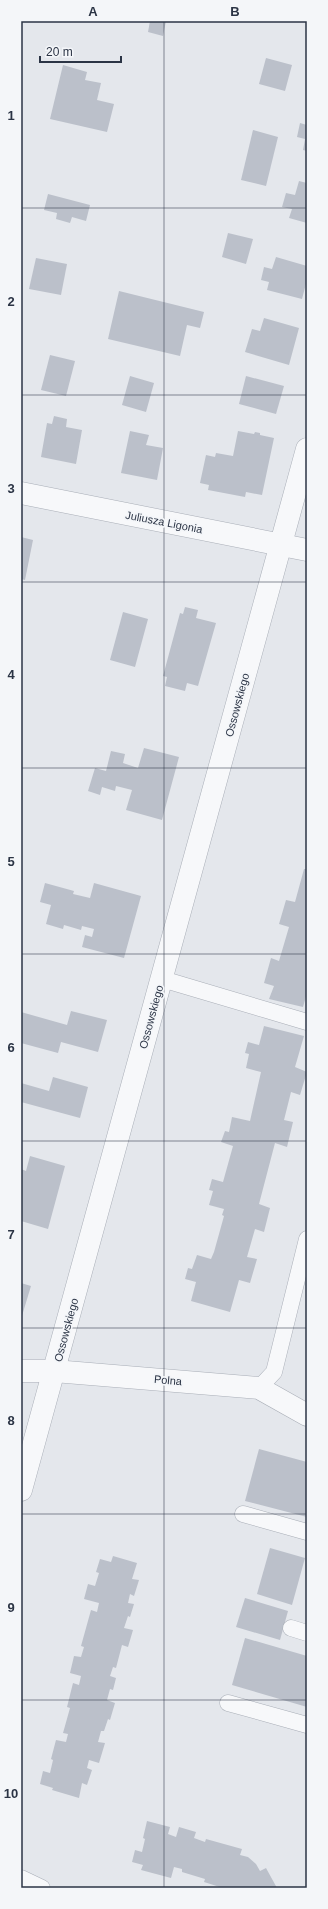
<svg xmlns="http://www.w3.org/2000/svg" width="328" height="1909" viewBox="0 0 328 1909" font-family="Arial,sans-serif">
  <rect width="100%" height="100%" fill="#e4e7ec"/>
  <g fill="#bbc0ca">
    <polygon points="150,21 166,21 163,36 148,32"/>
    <polygon points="266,58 292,65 285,91 259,84"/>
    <polygon points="63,65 87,72 85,80 101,83 97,100 114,104 107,132 50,119"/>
    <polygon points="300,123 307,125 307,151 303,150 305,139 297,137"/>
    <polygon points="253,130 278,137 266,186 241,180"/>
    <polygon points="299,181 307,183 307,223 289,218 292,209 282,207 286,193 295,195"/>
    <polygon points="48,194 90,205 86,221 72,217 70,223 56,219 57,213 44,210"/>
    <polygon points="228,233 253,239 246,264 222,257"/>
    <polygon points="276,257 307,266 307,280 302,299 267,290 269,282 261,280 264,267 272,269"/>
    <polygon points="36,258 67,264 61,295 29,289"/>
    <polygon points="119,291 204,312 200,328 187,325 180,356 108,339"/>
    <polygon points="264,318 299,328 289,365 245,352 252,329 260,331"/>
    <polygon points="50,355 75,361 66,396 41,390"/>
    <polygon points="130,376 154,383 146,412 122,405"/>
    <polygon points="246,376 284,386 276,414 239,404"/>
    <polygon points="54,416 67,419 66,427 82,430 76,464 41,457 47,423 52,424"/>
    <polygon points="130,431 149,435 146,445 163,448 157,480 121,473"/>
    <polygon points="238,431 254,434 255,432 260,433 260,435 274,438 262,495 246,492 245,497 208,490 209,485 200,483 206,455 215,457 216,453 233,456"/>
    <polygon points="21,537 33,540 25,580 21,579"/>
    <polygon points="185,607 198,610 196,618 216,623 198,686 187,683 185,691 165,686 167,677 163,676 180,613 183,614"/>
    <polygon points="123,612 148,619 135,667 110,660"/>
    <polygon points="144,748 179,757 162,820 126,810 132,790 116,786 115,791 102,787 100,795 88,791 95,768 106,771 111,751 125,754 123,763 138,768"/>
    <polygon points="304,869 307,869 307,993 303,1007 269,999 274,986 264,983 271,958 279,961 289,927 279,924 286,900 295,902"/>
    <polygon points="45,883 74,891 73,894 90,898 94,883 141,896 124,958 82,947 85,935 92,937 94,929 82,926 81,930 64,925 63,929 46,924 51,905 40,902"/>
    <polygon points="71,1011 107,1020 98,1052 61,1042 58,1053 21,1043 21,1012 67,1025"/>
    <polygon points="264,1026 304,1036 295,1067 307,1072 300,1095 291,1092 284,1120 293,1122 287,1147 275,1143 259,1204 270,1208 264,1232 255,1229 247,1257 257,1259 250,1283 239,1280 230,1312 191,1301 196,1282 185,1279 188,1268 192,1269 197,1255 211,1259 214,1252 224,1216 222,1215 224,1209 209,1205 213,1191 209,1190 212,1179 223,1182 233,1146 221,1142 225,1131 229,1132 232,1117 250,1121 261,1072 246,1068 249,1054 245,1053 248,1042 259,1045"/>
    <polygon points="53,1077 88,1087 80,1118 21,1102 21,1083 49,1091"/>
    <polygon points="30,1156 65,1166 48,1229 21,1221 21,1169 26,1171"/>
    <polygon points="21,1283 31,1286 21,1319"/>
    <polygon points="259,1449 307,1462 307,1517 245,1501"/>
    <polygon points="270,1548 305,1558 292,1605 257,1594"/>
    <polygon points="113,1556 137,1563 132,1579 139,1580 134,1596 130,1594 128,1603 134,1604 130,1617 128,1616 124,1628 133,1630 128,1647 122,1645 116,1668 113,1667 110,1676 116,1678 113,1690 110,1689 107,1700 115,1703 110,1720 108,1719 104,1731 101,1731 98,1742 105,1743 99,1763 89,1760 87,1768 92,1770 87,1785 82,1783 79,1798 52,1790 53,1788 40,1784 43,1771 50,1773 53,1760 51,1759 56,1740 66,1742 68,1734 63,1733 70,1708 67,1707 73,1683 79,1685 81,1676 70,1673 74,1656 81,1657 84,1647 81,1646 91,1610 97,1612 99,1603 84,1599 88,1584 95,1586 99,1573 96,1572 100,1559 111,1562"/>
    <polygon points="245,1598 288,1611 280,1640 236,1627"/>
    <polygon points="245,1638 307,1656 307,1707 232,1685"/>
    <polygon points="147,1821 170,1827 168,1834 176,1837 179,1827 196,1832 194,1838 205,1842 206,1839 242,1849 240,1855 248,1857 256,1864 260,1871 266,1868 277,1888 223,1888 204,1882 205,1879 182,1872 182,1869 174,1867 171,1878 141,1870 143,1865 132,1862 135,1850 142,1852 145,1839 143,1838"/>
  </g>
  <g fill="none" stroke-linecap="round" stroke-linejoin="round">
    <defs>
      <g id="service">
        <polyline points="162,979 307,1022"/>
        <polyline points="259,1388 274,1372 307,1239"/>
        <polyline points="243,1514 307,1532"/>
        <polyline points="291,1628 307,1633"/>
        <polyline points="228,1703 307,1725"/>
        <polyline points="21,1878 42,1888"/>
      </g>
      <g id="minor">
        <polyline points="21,493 307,550"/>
        <polyline points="21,1371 54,1371 259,1388 307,1415"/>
        <polyline points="21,1490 307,449"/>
      </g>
    </defs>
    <use href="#service" stroke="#a9aeb7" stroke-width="17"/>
    <use href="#minor" stroke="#a9aeb7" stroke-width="23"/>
    <use href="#service" stroke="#f7f8fa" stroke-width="16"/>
    <use href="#minor" stroke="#f7f8fa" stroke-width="22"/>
  </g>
  <path fill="none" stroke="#2b3445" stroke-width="1" stroke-opacity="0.55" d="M164 21V1888M21 208H307M21 395H307M21 582H307M21 768H307M21 954H307M21 1141H307M21 1328H307M21 1514H307M21 1700H307"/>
  <g text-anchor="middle" stroke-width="3.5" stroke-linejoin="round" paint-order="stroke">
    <g font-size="11" fill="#2b3445" stroke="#f4f6f9">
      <text transform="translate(164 522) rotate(11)" y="4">Juliusza Ligonia</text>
      <text transform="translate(237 705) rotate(-75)" y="4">Ossowskiego</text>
      <text transform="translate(151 1017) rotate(-75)" y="4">Ossowskiego</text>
      <text transform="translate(66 1330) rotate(-75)" y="4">Ossowskiego</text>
      <text transform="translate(168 1380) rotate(5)" y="4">Polna</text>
    </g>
  </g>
  <rect width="328" height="1909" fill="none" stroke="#f4f6f9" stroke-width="44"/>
  <path d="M40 56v6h81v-6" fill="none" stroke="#2b3445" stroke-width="2"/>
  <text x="46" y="56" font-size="12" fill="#2b3445" stroke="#f4f6f9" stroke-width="3" paint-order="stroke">20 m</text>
  <rect x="22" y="22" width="284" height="1865" fill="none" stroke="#2b3445" stroke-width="1.5"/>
  <g font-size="13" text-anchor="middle" font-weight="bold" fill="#2b3445">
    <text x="93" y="16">A</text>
    <text x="235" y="16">B</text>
    <text x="11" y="120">1</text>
    <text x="11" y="306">2</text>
    <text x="11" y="493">3</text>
    <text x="11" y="679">4</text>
    <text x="11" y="866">5</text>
    <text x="11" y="1052">6</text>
    <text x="11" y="1239">7</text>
    <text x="11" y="1425">8</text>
    <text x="11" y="1612">9</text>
    <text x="11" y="1798">10</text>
  </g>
</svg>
